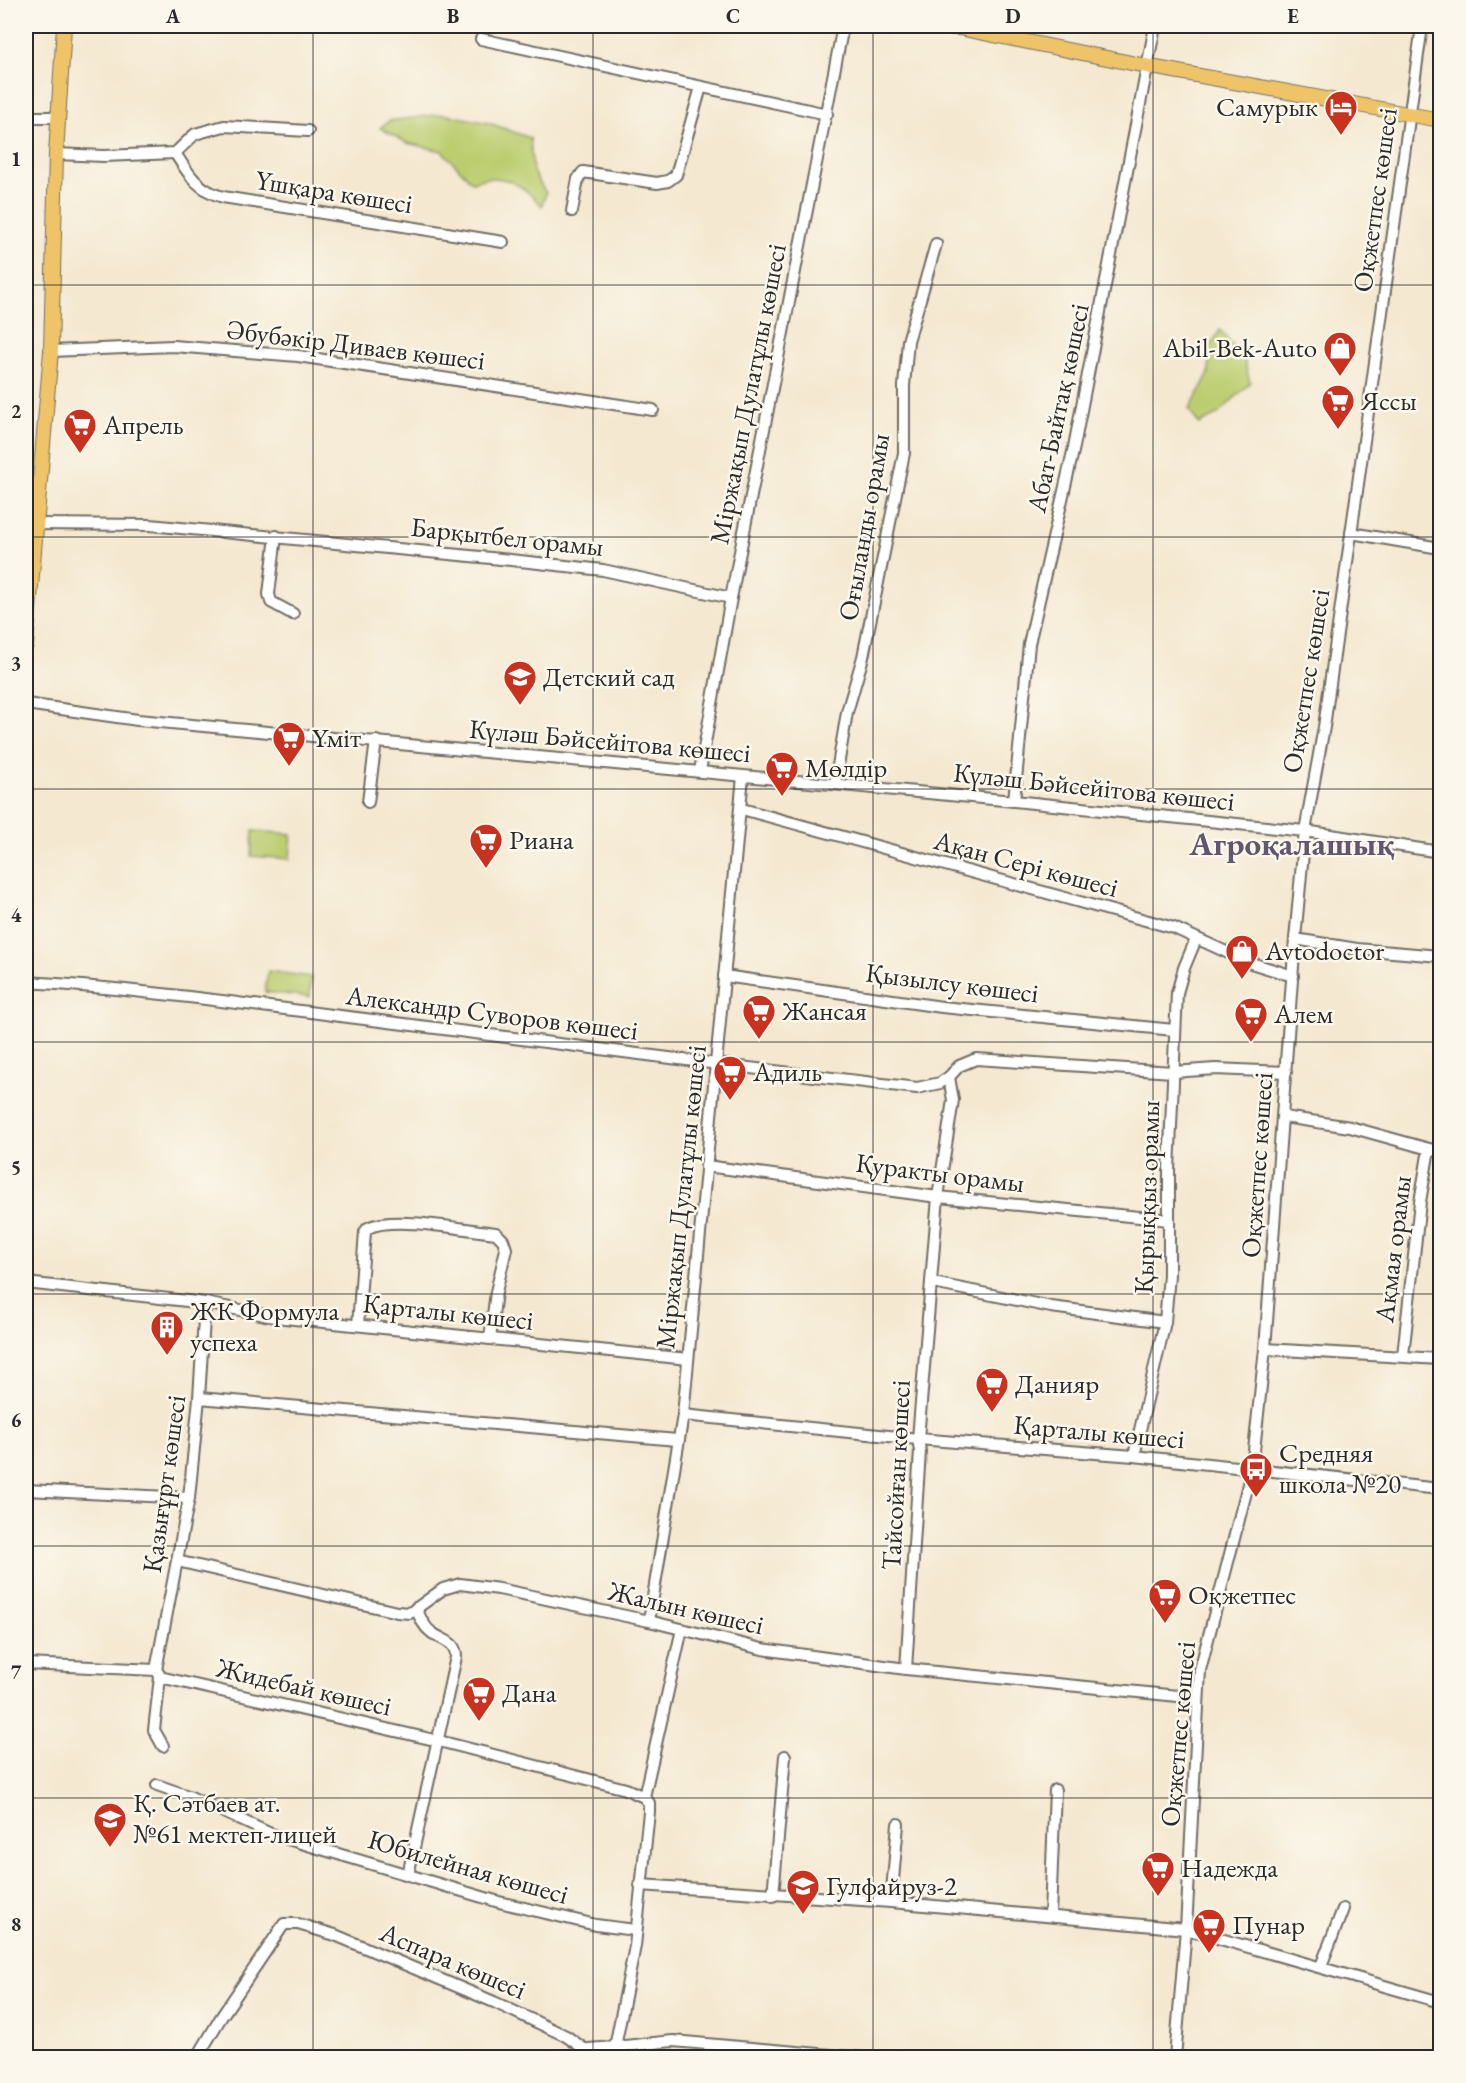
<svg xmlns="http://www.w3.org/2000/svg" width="1466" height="2083" viewBox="0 0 1466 2083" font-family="'EB Garamond',serif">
  <rect width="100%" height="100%" fill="#fbf7ec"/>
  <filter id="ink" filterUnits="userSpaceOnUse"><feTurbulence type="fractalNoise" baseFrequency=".0167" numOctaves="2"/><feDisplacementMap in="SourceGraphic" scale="12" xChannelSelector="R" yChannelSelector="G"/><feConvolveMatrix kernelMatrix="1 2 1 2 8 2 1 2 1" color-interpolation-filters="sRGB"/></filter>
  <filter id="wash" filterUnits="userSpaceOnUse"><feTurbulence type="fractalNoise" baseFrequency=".008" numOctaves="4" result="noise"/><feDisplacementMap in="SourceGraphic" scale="24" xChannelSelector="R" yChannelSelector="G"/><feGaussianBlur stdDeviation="1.35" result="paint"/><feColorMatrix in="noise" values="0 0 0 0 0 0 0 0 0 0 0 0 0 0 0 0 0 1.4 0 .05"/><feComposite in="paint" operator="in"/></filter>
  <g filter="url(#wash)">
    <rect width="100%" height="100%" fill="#f4e8d0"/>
    <g fill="#bccd70" stroke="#747c4e" stroke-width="1.5">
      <path d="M443 114 489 123 530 138 533 172 546 193 542 206C522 184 502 171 472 182L442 151 407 143 380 128 389 121Z"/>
      <polygon points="1220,330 1244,358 1250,383 1217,415 1199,424 1189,410 1209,373 1209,348"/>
      <polygon points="253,831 292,834 290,859 251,856"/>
      <polygon points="268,971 311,977 310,997 265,992"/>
    </g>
  </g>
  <g filter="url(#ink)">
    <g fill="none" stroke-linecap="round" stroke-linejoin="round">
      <defs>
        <g id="minor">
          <polyline points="481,39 827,114"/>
          <polyline points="26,117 59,117"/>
          <path d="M175 153C189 175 198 190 223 197L503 242"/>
          <polyline points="56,154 104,156 175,153 195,134 224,126 308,131"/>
          <polyline points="572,211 578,179 583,172 657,183 668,181 676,175 701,87"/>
          <polyline points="51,351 173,346 298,356 653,410"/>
          <polyline points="36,524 150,525 501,559 603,570 731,598"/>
          <polyline points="1351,533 1440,548"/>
          <polyline points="276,536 269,594 271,602 293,614"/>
          <polyline points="26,704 138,720 1014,801 1305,831 1440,852"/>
          <polyline points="700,771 731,598 843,26"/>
          <polyline points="835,784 847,712 863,657 904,453 904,386 908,341 936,244"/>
          <polyline points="1014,801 1029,644 1074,447 1155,26"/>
          <polyline points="368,802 376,741"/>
          <polyline points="742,809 1174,928 1248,962 1293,976"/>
          <polyline points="1295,939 1357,949 1440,956"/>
          <polyline points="724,976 942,1007 1174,1030"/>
          <path d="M26 982C128 988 230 1002 332 1015 527 1039 722 1066 917 1088L940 1083 949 1077"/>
          <polyline points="1284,1117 1350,1127 1440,1152"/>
          <polyline points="706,1166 938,1197 1169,1220"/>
          <polyline points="26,1283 205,1303 275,1317 688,1359"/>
          <polyline points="933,1283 1051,1307 1165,1322"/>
          <path d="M358 1325 365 1232 368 1228C393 1215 466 1230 496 1233L503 1240 506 1249 496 1292 490 1339"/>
          <polyline points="1265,1349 1440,1359"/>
          <polyline points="1403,1355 1420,1202 1429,1149"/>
          <polyline points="199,1398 677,1440"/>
          <polyline points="683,1415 918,1439 1134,1456 1440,1489"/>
          <polyline points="1134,1456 1165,1322 1169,1275 1169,1170 1177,993 1184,968 1196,939"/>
          <polyline points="26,1490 189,1498"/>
          <polyline points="177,1561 397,1612 410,1613 443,1589 460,1584 499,1589 649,1621 762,1649 906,1669 1198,1698"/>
          <polyline points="649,1621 683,1415 743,776"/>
          <polyline points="26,1664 156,1670 159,1674"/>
          <polyline points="906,1669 920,1451 918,1439 938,1197 953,1100 949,1077 959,1066 976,1059 1173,1072 1215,1069 1286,1072"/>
          <polyline points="156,1670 189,1498 199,1398 205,1303"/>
          <polyline points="160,1677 439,1741 626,1789 644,1797"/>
          <polyline points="160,1677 154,1730 163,1746"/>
          <polyline points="157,1785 191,1797 271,1834 499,1902 596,1925 635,1930"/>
          <path d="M408 1875 456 1657C456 1640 442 1641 431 1632 423 1626 420 1617 416 1608"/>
          <polyline points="640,1885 891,1902 1186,1929 1440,2002"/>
          <polyline points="773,1896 785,1756"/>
          <polyline points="891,1902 898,1824"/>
          <polyline points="1050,1915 1055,1790"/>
          <polyline points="1321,1966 1343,1909"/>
          <polyline points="615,2047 673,2041 865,2058"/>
          <polyline points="588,2049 615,2047 635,1946 649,1812 649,1803 644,1797 682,1629"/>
          <polyline points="197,2058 220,2019 284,1924 298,1924 335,1935 494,2002 566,2036 597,2058"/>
          <polyline points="1175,2058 1186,1929 1200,1670 1252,1469 1265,1349 1295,939 1305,831 1324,727 1422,26"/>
        </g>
        <g id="major">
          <polyline points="933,26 959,28 1146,66 1440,120"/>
          <polyline points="26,645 51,351 56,154 64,26"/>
        </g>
      </defs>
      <use href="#minor" stroke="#716d65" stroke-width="14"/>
      <use href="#major" stroke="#716d65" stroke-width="16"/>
      <use href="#minor" stroke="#fff" stroke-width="10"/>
      <use href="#major" stroke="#efc469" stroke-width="14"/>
    </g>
  </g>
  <path fill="none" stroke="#2b2b2b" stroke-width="1.5" stroke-opacity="0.55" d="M313 26V2058M593 26V2058M873 26V2058M1153 26V2058M26 285H1440M26 537H1440M26 789H1440M26 1042H1440M26 1294H1440M26 1546H1440M26 1798H1440"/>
  <defs>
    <symbol id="hotel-pin" viewBox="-11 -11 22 30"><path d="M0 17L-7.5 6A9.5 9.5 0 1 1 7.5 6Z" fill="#c8321e" stroke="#fbf7ec"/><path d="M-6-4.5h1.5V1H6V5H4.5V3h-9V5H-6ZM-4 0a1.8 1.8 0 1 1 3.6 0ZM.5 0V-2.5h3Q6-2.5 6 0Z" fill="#fff"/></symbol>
    <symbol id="shop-pin" viewBox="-11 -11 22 30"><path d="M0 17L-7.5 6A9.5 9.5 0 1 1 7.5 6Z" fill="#c8321e" stroke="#fbf7ec"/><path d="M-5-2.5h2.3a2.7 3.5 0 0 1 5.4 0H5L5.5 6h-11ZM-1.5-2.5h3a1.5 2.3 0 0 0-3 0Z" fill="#fff"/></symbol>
    <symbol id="supermarket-pin" viewBox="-11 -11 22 30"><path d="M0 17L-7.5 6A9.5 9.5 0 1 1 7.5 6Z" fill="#c8321e" stroke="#fbf7ec"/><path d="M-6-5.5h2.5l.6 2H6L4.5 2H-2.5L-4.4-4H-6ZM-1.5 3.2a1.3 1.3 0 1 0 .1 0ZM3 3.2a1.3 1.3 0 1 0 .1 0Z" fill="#fff"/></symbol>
    <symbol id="school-pin" viewBox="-11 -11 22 30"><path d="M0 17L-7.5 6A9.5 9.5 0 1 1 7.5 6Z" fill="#c8321e" stroke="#fbf7ec"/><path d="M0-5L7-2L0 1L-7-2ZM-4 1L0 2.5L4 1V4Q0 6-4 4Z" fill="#fff"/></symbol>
    <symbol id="building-pin" viewBox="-11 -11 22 30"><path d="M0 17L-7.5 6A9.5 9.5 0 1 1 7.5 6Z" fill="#c8321e" stroke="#fbf7ec"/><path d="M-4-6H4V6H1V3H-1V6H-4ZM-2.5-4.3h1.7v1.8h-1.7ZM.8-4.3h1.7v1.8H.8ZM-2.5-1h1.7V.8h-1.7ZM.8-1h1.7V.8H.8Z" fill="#fff"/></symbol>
    <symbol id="bus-pin" viewBox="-11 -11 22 30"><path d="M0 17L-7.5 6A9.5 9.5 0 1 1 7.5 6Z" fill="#c8321e" stroke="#fbf7ec"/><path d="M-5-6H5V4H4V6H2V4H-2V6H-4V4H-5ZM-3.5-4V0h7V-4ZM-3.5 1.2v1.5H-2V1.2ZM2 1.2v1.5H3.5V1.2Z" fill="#fff"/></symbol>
  </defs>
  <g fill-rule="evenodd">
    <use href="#hotel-pin" x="1322" y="88" width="38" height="52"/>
    <use href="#shop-pin" x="1321" y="329" width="38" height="52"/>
    <use href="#supermarket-pin" x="1319" y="382" width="38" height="52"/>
    <use href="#supermarket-pin" x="61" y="406" width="38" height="52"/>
    <use href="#school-pin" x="501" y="658" width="38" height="52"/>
    <use href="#supermarket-pin" x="270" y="719" width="38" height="52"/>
    <use href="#supermarket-pin" x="763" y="749" width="38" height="52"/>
    <use href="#supermarket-pin" x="467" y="821" width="38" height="52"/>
    <use href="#shop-pin" x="1223" y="932" width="38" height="52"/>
    <use href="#supermarket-pin" x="740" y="992" width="38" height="52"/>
    <use href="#supermarket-pin" x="1232" y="995" width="38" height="52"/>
    <use href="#supermarket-pin" x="711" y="1053" width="38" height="52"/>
    <use href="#building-pin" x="148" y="1308" width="38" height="52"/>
    <use href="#supermarket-pin" x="973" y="1365" width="38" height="52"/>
    <use href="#bus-pin" x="1237" y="1450" width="38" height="52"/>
    <use href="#supermarket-pin" x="1146" y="1576" width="38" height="52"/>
    <use href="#supermarket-pin" x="460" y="1674" width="38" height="52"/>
    <use href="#school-pin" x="91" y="1800" width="38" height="52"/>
    <use href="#supermarket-pin" x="1139" y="1849" width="38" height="52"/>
    <use href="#school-pin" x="784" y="1867" width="38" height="52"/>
    <use href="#supermarket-pin" x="1190" y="1906" width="38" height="52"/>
  </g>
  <g text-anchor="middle" stroke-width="5" stroke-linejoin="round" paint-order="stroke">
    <g font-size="27" fill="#2b2b2b" stroke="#fbf7ec" text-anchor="start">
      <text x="1318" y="116" text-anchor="end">Самурык</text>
      <text x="1317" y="357" text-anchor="end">Abil-Bek-Auto</text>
      <text x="1361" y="410">Яссы</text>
      <text x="103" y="434">Апрель</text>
      <text x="543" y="686">Детский сад</text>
      <text x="312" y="747">Үміт</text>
      <text x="805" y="777">Мөлдiр</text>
      <text x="509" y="849">Риана</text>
      <text x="1265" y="960">Avtodoctor</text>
      <text x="782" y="1020">Жансая</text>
      <text x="1274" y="1023">Алем</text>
      <text x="753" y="1081">Адиль</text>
      <text x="190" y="1320">ЖК Формула<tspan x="190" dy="31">успеха</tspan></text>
      <text x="1015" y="1393">Данияр</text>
      <text x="1279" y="1462">Средняя<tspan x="1279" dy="31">школа №20</tspan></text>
      <text x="1188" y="1604">Оқжетпес</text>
      <text x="502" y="1702">Дана</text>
      <text x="133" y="1812">Қ. Сәтбаев ат.<tspan x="133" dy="31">№61 мектеп-лицей</tspan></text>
      <text x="1181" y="1877">Надежда</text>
      <text x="826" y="1895">Гулфайруз-2</text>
      <text x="1232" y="1934">Пунар</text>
    </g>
    <g font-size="27" fill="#2b2b2b" stroke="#fbf7ec">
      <text transform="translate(334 192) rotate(9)" y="9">Үшқара көшесі</text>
      <text transform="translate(1375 200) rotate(-82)" y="9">Оқжетпес көшесі</text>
      <text transform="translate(356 345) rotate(7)" y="9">Әбубәкір Диваев көшесі</text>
      <text transform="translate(748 394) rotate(-79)" y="9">Міржақып Дулатұлы көшесі</text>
      <text transform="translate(1058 408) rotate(-78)" y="9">Абат-Байтақ көшесі</text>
      <text transform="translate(864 527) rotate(-80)" y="9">Оғыланды орамы</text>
      <text transform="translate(507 537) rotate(6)" y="9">Барқытбел орамы</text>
      <text transform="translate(1306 681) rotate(-81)" y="9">Оқжетпес көшесі</text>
      <text transform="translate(610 741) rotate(5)" y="9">Күләш Бәйсейітова көшесі</text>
      <text transform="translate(1094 787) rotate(6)" y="9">Күләш Бәйсейітова көшесі</text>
      <text transform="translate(1026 864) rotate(15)" y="9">Ақан Сері көшесі</text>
      <text transform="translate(952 983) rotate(7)" y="9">Қызылсу көшесі</text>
      <text transform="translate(492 1013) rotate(7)" y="9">Александр Суворов көшесі</text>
      <text transform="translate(1257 1165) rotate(-86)" y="9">Оқжетпес көшесі</text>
      <text transform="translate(940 1173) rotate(7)" y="9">Қуракты орамы</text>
      <text transform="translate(681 1197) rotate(-84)" y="9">Міржақып Дулатұлы көшесі</text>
      <text transform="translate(1147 1197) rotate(-88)" y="9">Қырыққыз орамы</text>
      <text transform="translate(1393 1249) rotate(-83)" y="9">Ақмая орамы</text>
      <text transform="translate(448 1312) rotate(6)" y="9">Қарталы көшесі</text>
      <text transform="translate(1099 1432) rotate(5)" y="9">Қарталы көшесі</text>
      <text transform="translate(896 1475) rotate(-87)" y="9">Тайсойған көшесі</text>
      <text transform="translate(164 1484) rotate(-82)" y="9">Қазығұрт көшесі</text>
      <text transform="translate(686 1608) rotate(13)" y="9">Жалын көшесі</text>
      <text transform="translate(304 1687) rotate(13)" y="9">Жидебай көшесі</text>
      <text transform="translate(1178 1734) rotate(-85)" y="9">Оқжетпес көшесі</text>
      <text transform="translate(468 1867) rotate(16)" y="9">Юбилейная көшесі</text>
      <text transform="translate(453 1961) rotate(23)" y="9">Аспара көшесі</text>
    </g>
    <g font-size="33" font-weight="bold" fill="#635770" stroke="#fbf7ec">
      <text x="1292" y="855">Агроқалашық</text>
    </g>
  </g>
  <rect width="1466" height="2083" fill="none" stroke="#fbf7ec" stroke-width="66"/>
  <rect x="33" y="33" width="1400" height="2017" fill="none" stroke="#2b2b2b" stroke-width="2"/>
  <g font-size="20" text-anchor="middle" font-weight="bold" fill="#2b2b2b">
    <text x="173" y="23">A</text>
    <text x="453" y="23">B</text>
    <text x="733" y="23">C</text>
    <text x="1013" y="23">D</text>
    <text x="1293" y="23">E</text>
    <text x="16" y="166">1</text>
    <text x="16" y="418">2</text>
    <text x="16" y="670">3</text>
    <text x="16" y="922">4</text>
    <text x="16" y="1174">5</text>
    <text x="16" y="1427">6</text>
    <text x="16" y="1679">7</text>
    <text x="16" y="1931">8</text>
  </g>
</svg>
